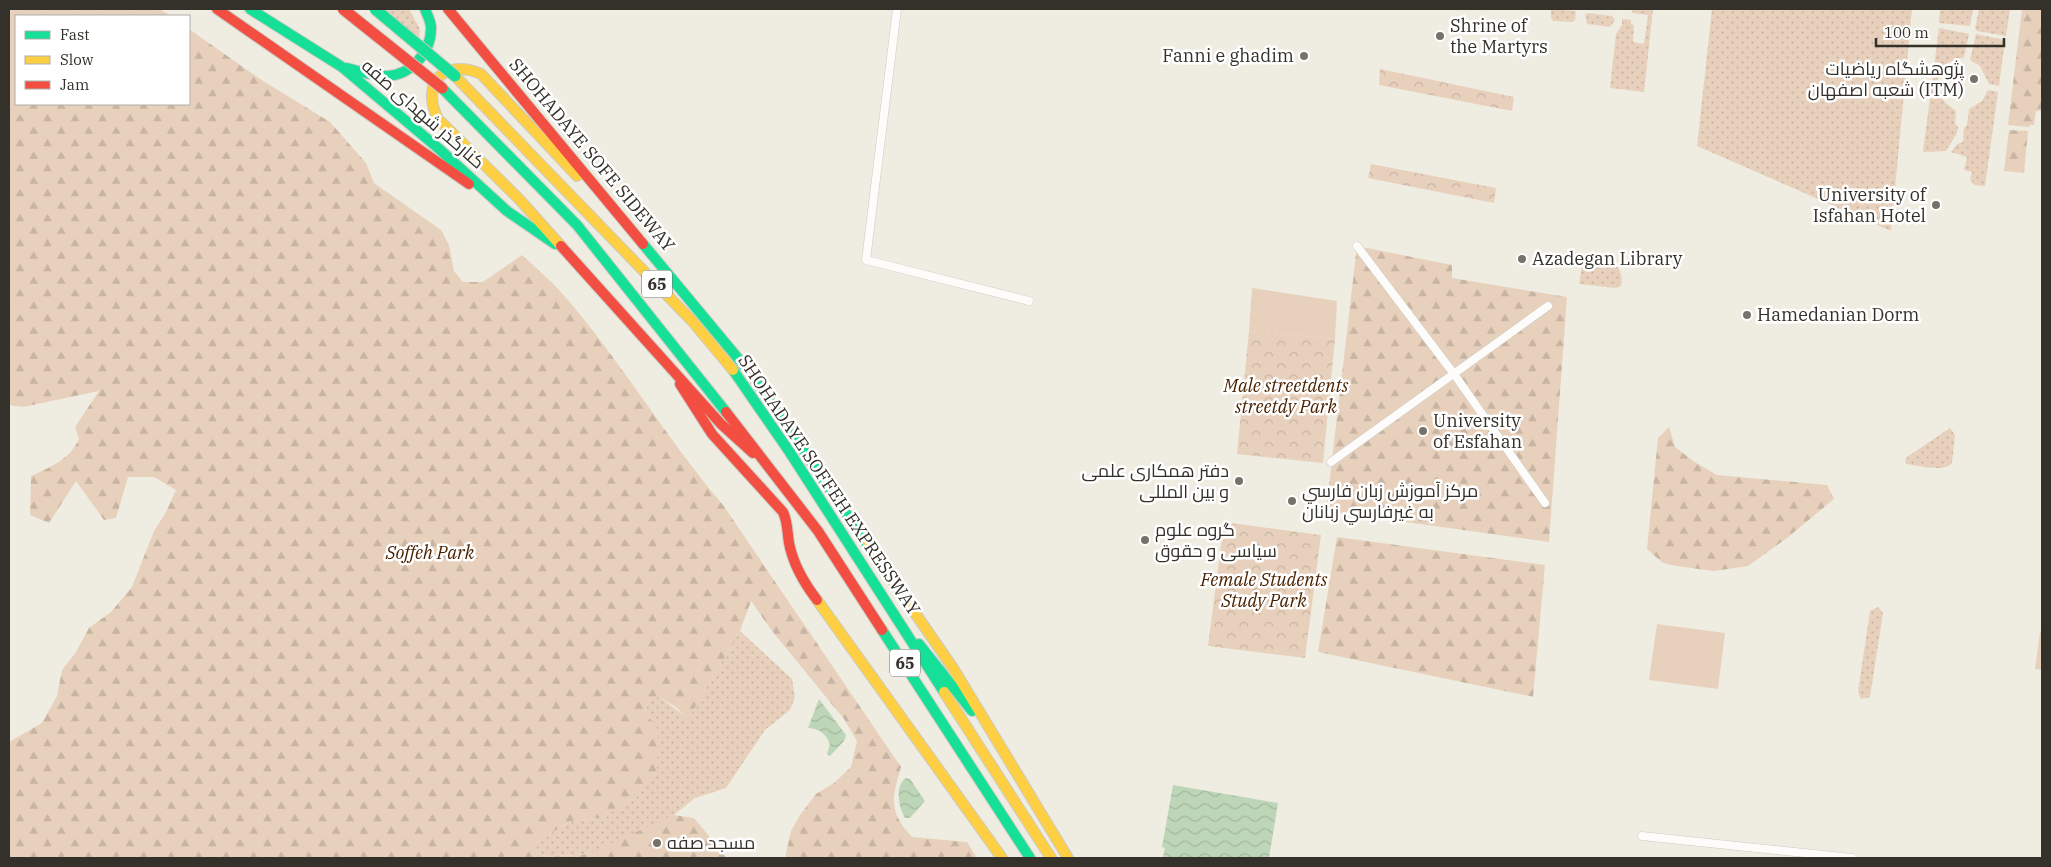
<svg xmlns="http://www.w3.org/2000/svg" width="2051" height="867" viewBox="0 0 2051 867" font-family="'IBM Plex Serif',Cairo,serif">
  <defs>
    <pattern id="grass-dots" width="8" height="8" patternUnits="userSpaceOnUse" patternTransform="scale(1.25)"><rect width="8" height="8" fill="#e8d1bc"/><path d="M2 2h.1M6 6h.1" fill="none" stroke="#c7b4a2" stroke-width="1.8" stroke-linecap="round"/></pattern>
    <pattern id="forest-firs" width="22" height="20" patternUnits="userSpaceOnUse" patternTransform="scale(1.25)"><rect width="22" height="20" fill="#e8d1bc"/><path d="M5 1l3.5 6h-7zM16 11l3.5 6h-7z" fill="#c7b4a2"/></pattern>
    <pattern id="park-crowns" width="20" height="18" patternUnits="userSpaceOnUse" patternTransform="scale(1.25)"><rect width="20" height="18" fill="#e8d1bc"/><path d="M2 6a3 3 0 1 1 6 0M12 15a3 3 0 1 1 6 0" fill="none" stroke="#c7b4a2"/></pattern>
    <pattern id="water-waves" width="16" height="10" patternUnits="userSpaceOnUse" patternTransform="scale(1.25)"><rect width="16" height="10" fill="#bed6b8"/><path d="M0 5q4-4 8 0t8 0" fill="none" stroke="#a4b89e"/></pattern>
  </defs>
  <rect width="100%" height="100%" fill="#efede1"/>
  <g fill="url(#grass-dots)">
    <polygon points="381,9 409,9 420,29 419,39"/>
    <polygon points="1551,9 1576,11 1575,20 1572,22 1553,21 1551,18"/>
    <polygon points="1631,9 1653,9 1644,92 1610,88 1616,34 1622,25 1622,19 1631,20 1631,24 1634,25 1633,42 1644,44 1648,15 1633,13"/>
    <polygon points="1712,9 1912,9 1891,231 1697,146"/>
    <polygon points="1940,9 1973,9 1970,26 1939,23"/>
    <polygon points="1979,9 2010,9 2006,36 1977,31 1975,28"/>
    <polygon points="1588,13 1612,16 1615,20 1610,27 1587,24 1585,15"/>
    <path d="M1939 28 1969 34 1964 58C1942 58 1929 84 1944 101 1947 105 1953 108 1956 111L1955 124 1958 127 1957 133 1946 151 1923 152Z"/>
    <polygon points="1976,34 2005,40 1999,86 1989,84 1980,66 1970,60"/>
    <polygon points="1988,90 1998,92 1985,186 1975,185 1970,180 1972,172 1964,170 1967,157 1951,152 1957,144 1963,142 1964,128 1967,125 1969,109 1982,101"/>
    <path d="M1584 254C1603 255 1626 263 1621 286L1615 288 1579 284Z"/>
    <path d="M1950 428 1955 435 1952 463C1944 473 1918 465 1906 464L1905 460 1907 457Z"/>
    <polygon points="1878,607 1883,613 1870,697 1861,699 1858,692 1870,611"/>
    <polygon points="740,631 792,679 795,697 790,710 765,730 726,788 695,798 674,815 652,827 588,854 548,857 538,853 535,843 571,821 598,818 654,724 645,711 650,698 659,697 688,718"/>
  </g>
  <g fill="url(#forest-firs)">
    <path d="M9 9H160L171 16H16V104H189V29L260 79 330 122 366 163 374 183 441 230 449 245 454 271 463 282H483L522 255C535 267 549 279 561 292 620 359 665 437 723 505L901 767C892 798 888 811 912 837L967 842 977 858H785L791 831 800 815 816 794 834 783 851 767 857 741 844 719 772 631 751 601 740 631 688 719 676 707 659 697 650 698 645 711 654 724 659 741 656 775 631 803 598 818 571 821 535 843 538 853 548 857 588 854 674 815 694 818 727 858H9V742L42 723 57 696 62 670 76 652 89 628 111 612 132 587 154 531 165 514 176 490 154 477H128L116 518 104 520 76 481 49 523 30 515 31 476C51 467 70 459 79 439L75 427 99 391 23 407 9 405Z"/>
    <polygon points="2022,9 2042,9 2042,111 2036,111 2034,125 2030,125 2029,127 2008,125"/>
    <polygon points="2009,130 2028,131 2024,173 2004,171"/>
    <polygon points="1357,246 1452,265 1452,278 1567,297 1549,542 1326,511"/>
    <polygon points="1669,427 1675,447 1693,461 1717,475 1827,485 1834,499 1787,538 1748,566 1714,571 1676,566 1663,563 1647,549 1658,438"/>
    <polygon points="1337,537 1545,565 1533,697 1318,652"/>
  </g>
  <g fill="url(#park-crowns)">
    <polygon points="1380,69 1514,97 1512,111 1379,85"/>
    <polygon points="1371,164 1496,188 1494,203 1368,178"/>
    <polygon points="1249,331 1335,339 1323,463 1237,454"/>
    <polygon points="1224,522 1321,535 1305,658 1208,646"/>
  </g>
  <g fill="#e8d1bc">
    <polygon points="1252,288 1337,301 1335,339 1249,331"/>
    <polygon points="1657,624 1725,633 1718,689 1649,680"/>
    <polygon points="2042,630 2042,670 2035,669 2040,632"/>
  </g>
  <g fill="url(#water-waves)">
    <path d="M819 699 846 735 844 741 830 756 827 754 830 744C825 733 820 729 808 728Z"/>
    <path d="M906 778 910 779 925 801 910 818H905C899 808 894 786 906 778Z"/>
    <polygon points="1173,785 1278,803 1269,858 1163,857 1165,848 1162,847"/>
  </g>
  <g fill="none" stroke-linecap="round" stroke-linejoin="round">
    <defs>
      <g id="street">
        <polyline points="897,9 866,260 1029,301"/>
        <polyline points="1357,246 1454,374 1545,503"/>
        <polyline points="1331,462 1548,306"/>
        <polyline points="1642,836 1852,858"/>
      </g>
      <g id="fast">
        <polyline points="250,9 342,67 438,148 507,211 555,244"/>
        <path d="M346 68C360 71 374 77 388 76 412 74 431 52 431 28 431 21 427 15 425 9"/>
        <polyline points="442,88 577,225 726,412"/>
        <polyline points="643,244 751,374 868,545"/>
        <polyline points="733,370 789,451 944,692"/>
        <polyline points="882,630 1030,858"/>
        <polyline points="919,644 972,711"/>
      </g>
      <g id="slow">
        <polyline points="455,76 693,322 733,370"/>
        <path d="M561 246 519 199 438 119C420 83 444 58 481 74L577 176"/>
        <polyline points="868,545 953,668 1068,858"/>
        <polyline points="817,600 1002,858"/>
        <polyline points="944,692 1051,858"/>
      </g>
      <g id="jam">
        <polyline points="217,9 469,184"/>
        <polyline points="448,9 643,244"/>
        <polyline points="561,246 721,424 753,453"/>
        <path d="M680 384 712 434 783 512C788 523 787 531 789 543 793 564 804 583 817 600"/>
        <polyline points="726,412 818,531 882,630"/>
      </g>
    </defs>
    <use href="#street" stroke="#cccac1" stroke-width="9"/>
    <use href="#fast" stroke="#cccac1" stroke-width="12"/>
    <use href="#slow" stroke="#cccac1" stroke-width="12"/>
    <use href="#jam" stroke="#cccac1" stroke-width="12"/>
    <use href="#street" stroke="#fdfcfa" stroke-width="8"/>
    <use href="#fast" stroke="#16e098" stroke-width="10"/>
    <use href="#slow" stroke="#ffcf43" stroke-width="10"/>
    <use href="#jam" stroke="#f24e42" stroke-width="10"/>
    <defs>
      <polyline id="fast-bridge" points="375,9 455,76"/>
      <polyline id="jam-bridge" points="343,9 442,88"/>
    </defs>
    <use href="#fast-bridge" stroke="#cccac1" stroke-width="13" stroke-linecap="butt"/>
    <use href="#jam-bridge" stroke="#cccac1" stroke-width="13" stroke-linecap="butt"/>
    <use href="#fast-bridge" stroke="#16e098" stroke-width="11"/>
    <use href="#jam-bridge" stroke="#f24e42" stroke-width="11"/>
  </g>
  <g fill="#757369" stroke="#fff" stroke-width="2">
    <circle cx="1440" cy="36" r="5"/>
    <circle cx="1304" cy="56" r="5"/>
    <circle cx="1974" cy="79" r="5"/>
    <circle cx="1936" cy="205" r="5"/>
    <circle cx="1522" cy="259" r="5"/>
    <circle cx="1747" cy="315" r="5"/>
    <circle cx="1423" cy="431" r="5"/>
    <circle cx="1239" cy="481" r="5"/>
    <circle cx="1292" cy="501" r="5"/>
    <circle cx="1145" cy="540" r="5"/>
    <circle cx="657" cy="843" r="5"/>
  </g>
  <g text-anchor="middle" stroke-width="5" stroke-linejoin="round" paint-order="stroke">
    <g fill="#fff" stroke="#706f69" stroke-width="1">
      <rect x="642" y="270.5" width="30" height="27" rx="4"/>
      <rect x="890" y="649.5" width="30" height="27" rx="4"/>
    </g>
    <g font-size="16" font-weight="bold" fill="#333129">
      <text x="657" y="290">65</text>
      <text x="905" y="669">65</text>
    </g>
    <g font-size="18" fill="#333129" stroke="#fff" text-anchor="start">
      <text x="1450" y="32">Shrine of<tspan x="1450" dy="21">the Martyrs</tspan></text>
      <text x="1294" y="62" text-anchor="end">Fanni e ghadim</text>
      <text x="1964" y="75" text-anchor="end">پژوهشگاه رياضيات<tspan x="1964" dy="21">شعبه اصفهان (ITM)</tspan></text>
      <text x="1926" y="201" text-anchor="end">University of<tspan x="1926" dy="21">Isfahan Hotel</tspan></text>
      <text x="1532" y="265">Azadegan Library</text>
      <text x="1757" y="321">Hamedanian Dorm</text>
      <text x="1433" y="427">University<tspan x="1433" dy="21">of Esfahan</tspan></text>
      <text x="1229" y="477" text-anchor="end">دفتر همکاری علمی<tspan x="1229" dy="21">و بین المللی</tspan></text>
      <text x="1302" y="497">مرکز آموزش زبان فارسي<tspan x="1302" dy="21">به غيرفارسي زبانان</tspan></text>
      <text x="1155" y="536">گروه علوم<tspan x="1155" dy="21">سیاسی و حقوق</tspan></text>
      <text x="667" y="849">مسجد صفه</text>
    </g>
    <g font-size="18" fill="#333129" stroke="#fff">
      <text transform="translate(423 114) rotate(41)" y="6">کنارگذر شهدای صفه</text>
      <text transform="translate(592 155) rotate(50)" y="6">SHOHADAYE SOFE SIDEWAY</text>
      <text transform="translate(829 485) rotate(56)" y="6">SHOHADAYE SOFFEH EXPRESSWAY</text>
    </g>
    <g font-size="18" font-style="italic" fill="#4a2200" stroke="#fff">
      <text x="1286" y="392">Male streetdents<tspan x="1286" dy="21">streetdy Park</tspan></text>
      <text x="430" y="559">Soffeh Park</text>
      <text x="1264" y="586">Female Students<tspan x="1264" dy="21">Study Park</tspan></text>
    </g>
  </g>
  <rect width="2051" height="867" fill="none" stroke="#333129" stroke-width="20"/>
  <rect x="15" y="15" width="175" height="90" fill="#ffffff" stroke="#adada9"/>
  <rect x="25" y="31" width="25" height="8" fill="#16e098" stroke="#adada9"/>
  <text x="60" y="40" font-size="15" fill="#333129">Fast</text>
  <rect x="25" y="56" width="25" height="8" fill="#ffcf43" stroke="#adada9"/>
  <text x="60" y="65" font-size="15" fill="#333129">Slow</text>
  <rect x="25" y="81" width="25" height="8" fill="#f24e42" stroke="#adada9"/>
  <text x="60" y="90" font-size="15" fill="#333129">Jam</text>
  <path d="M1876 38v8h128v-8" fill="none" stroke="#333129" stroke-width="2.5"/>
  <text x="1884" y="38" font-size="15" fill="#333129" stroke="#ffffff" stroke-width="4" paint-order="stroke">100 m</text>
</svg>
